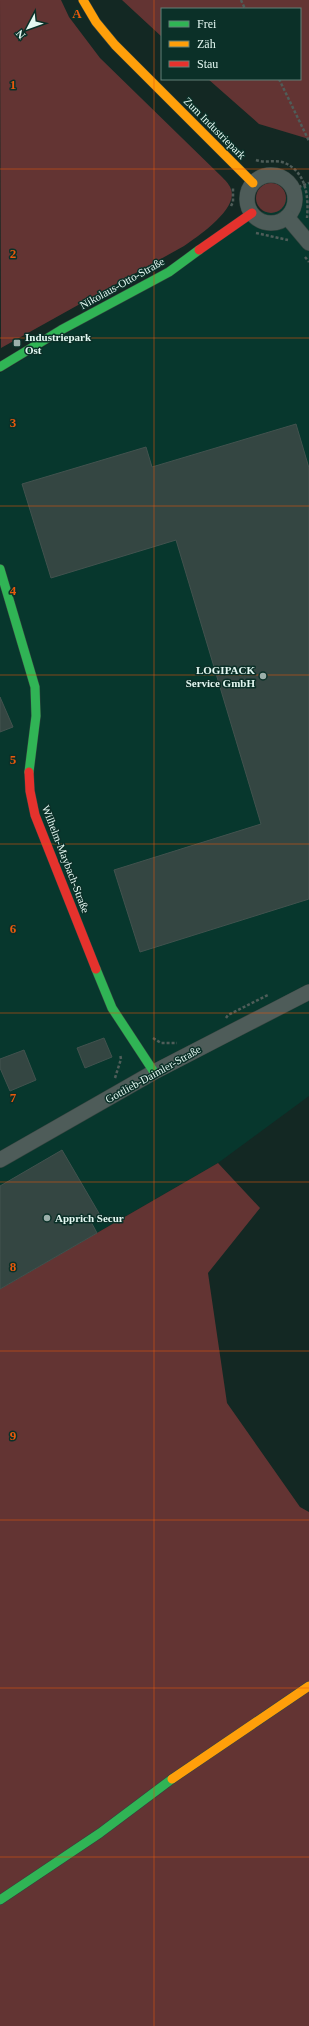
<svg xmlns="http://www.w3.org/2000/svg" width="309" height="2026" viewBox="0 0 309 2026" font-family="Georgia,serif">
  <rect width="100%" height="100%" fill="#132823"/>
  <polygon fill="#07372d" points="309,182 309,1096 218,1163 0,1289 0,373 169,272"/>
  <g fill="#633433">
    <path d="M0 0H61L69 17 100 58 222 177C227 182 232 187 232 195 231 214 197 237 184 246L1 348Z"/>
    <polygon points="122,0 309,0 309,139 259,124 208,79 300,79 300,9 162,9 162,37"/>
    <circle cx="271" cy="198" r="15"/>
    <polygon points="218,1163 260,1208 208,1273 227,1403 300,1507 309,1512 309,2026 0,2026 0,1289"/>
  </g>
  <g fill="#344642" stroke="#42524e">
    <polygon points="296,424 309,468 309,899 140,952 114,870 261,824 176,540 51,578 22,484 146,447 152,467"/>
    <polygon points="0,697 13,727 0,732"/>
    <polygon points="104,1038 112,1057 85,1068 77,1048"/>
    <polygon points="24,1050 36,1080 10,1091 0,1068 0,1059"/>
    <polygon points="62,1150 100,1215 90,1220 97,1233 0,1289 0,1186"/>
  </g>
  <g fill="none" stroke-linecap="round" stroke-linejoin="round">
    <defs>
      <g id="street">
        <circle cx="271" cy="199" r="24"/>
        <polyline points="287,217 309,243"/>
        <polyline points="0,1160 154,1072 309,992"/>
      </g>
      <g id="fast">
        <polyline points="0,367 61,330 169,272 199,250"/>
        <polyline points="0,569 35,687 36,716 29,772"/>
        <polyline points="96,969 112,1008 154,1072"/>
        <polyline points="0,1900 100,1833 172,1779"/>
      </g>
      <g id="slow">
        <polyline points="83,0 96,22 115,45 253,183"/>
        <polyline points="172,1779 309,1686"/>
      </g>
      <g id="jam">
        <polyline points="199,250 252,213"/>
        <polyline points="29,772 30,791 35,815 96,969"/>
      </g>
    </defs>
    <use href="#street" stroke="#33433e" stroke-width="16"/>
    <use href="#fast" stroke="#33433e" stroke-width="10"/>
    <use href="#slow" stroke="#33433e" stroke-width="10"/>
    <use href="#jam" stroke="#33433e" stroke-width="10"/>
    <g stroke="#4f5d59" stroke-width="2.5" stroke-dasharray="3 2" stroke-linecap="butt">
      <polyline points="241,0 245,9"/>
      <polyline points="279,79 309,141"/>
      <path d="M256 160C264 163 274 160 282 162 306 170 309 196 307 218"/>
      <polyline points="294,189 309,183"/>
      <polyline points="231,206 233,202 233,188"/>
      <polyline points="256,233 288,240"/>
      <polyline points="305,257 309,262"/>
      <polyline points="226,1018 228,1015 268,995"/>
      <polyline points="153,1038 161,1043 177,1043"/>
      <polyline points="115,1078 121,1059 120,1054"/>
    </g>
    <use href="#street" stroke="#4e5c59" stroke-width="15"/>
    <use href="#fast" stroke="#30b455" stroke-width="9"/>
    <use href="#slow" stroke="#ff9f0a" stroke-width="9"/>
    <use href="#jam" stroke="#e5322d" stroke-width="9"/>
  </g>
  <path fill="none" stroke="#e8590c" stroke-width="1" stroke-opacity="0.55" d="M154 0V2026M0 169H309M0 338H309M0 506H309M0 675H309M0 844H309M0 1013H309M0 1182H309M0 1351H309M0 1520H309M0 1688H309M0 1857H309"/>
  <g fill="#9bafaa" stroke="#0b3028" stroke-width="1.5">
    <rect x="13" y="339" width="8" height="8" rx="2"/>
    <circle cx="263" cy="676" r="4"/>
    <circle cx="47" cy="1218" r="4"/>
  </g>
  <g text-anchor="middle" stroke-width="3" stroke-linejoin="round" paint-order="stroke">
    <g font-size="11" fill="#e4f8f2" stroke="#0b3028">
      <text transform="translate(215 128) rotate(45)" y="4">Zum Industriepark</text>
      <text transform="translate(122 283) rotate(-29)" y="4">Nikolaus-Otto-Straße</text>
      <text transform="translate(66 859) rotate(69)" y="4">Wilhelm-Maybach-Straße</text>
      <text transform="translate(153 1074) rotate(-29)" y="4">Gottlieb-Daimler-Straße</text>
    </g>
    <g font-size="11" font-weight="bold" fill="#e4f8f2" stroke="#0b3028" text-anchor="start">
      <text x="25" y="341">Industriepark<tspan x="25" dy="13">Ost</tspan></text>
      <text x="255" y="674" text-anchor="end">LOGIPACK<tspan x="255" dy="13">Service GmbH</tspan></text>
      <text x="55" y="1222">Apprich Secur</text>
    </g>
  </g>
  <g font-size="13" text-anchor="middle" font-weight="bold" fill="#e8590c" stroke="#0b3028" stroke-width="3" stroke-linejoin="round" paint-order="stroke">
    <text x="77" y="18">A</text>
    <text x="13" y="89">1</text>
    <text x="13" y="258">2</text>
    <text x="13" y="427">3</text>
    <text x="13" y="595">4</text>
    <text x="13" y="764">5</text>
    <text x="13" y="933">6</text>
    <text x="13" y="1102">7</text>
    <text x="13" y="1271">8</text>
    <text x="13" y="1440">9</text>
  </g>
  <rect x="161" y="8" width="140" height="72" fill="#0b3028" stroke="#628079"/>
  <rect x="169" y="21" width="20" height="6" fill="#30b455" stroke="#628079"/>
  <text x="197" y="28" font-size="12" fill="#e4f8f2">Frei</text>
  <rect x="169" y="41" width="20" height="6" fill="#ff9f0a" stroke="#628079"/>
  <text x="197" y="48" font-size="12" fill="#e4f8f2">Zäh</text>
  <rect x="169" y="61" width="20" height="6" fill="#e5322d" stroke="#628079"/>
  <text x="197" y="68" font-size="12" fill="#e4f8f2">Stau</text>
  <g transform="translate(28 28) rotate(229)" stroke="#0b3028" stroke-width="3" paint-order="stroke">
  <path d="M0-3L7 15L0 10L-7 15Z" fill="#e4f8f2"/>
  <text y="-6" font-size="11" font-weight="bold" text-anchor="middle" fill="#e4f8f2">N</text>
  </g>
</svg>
